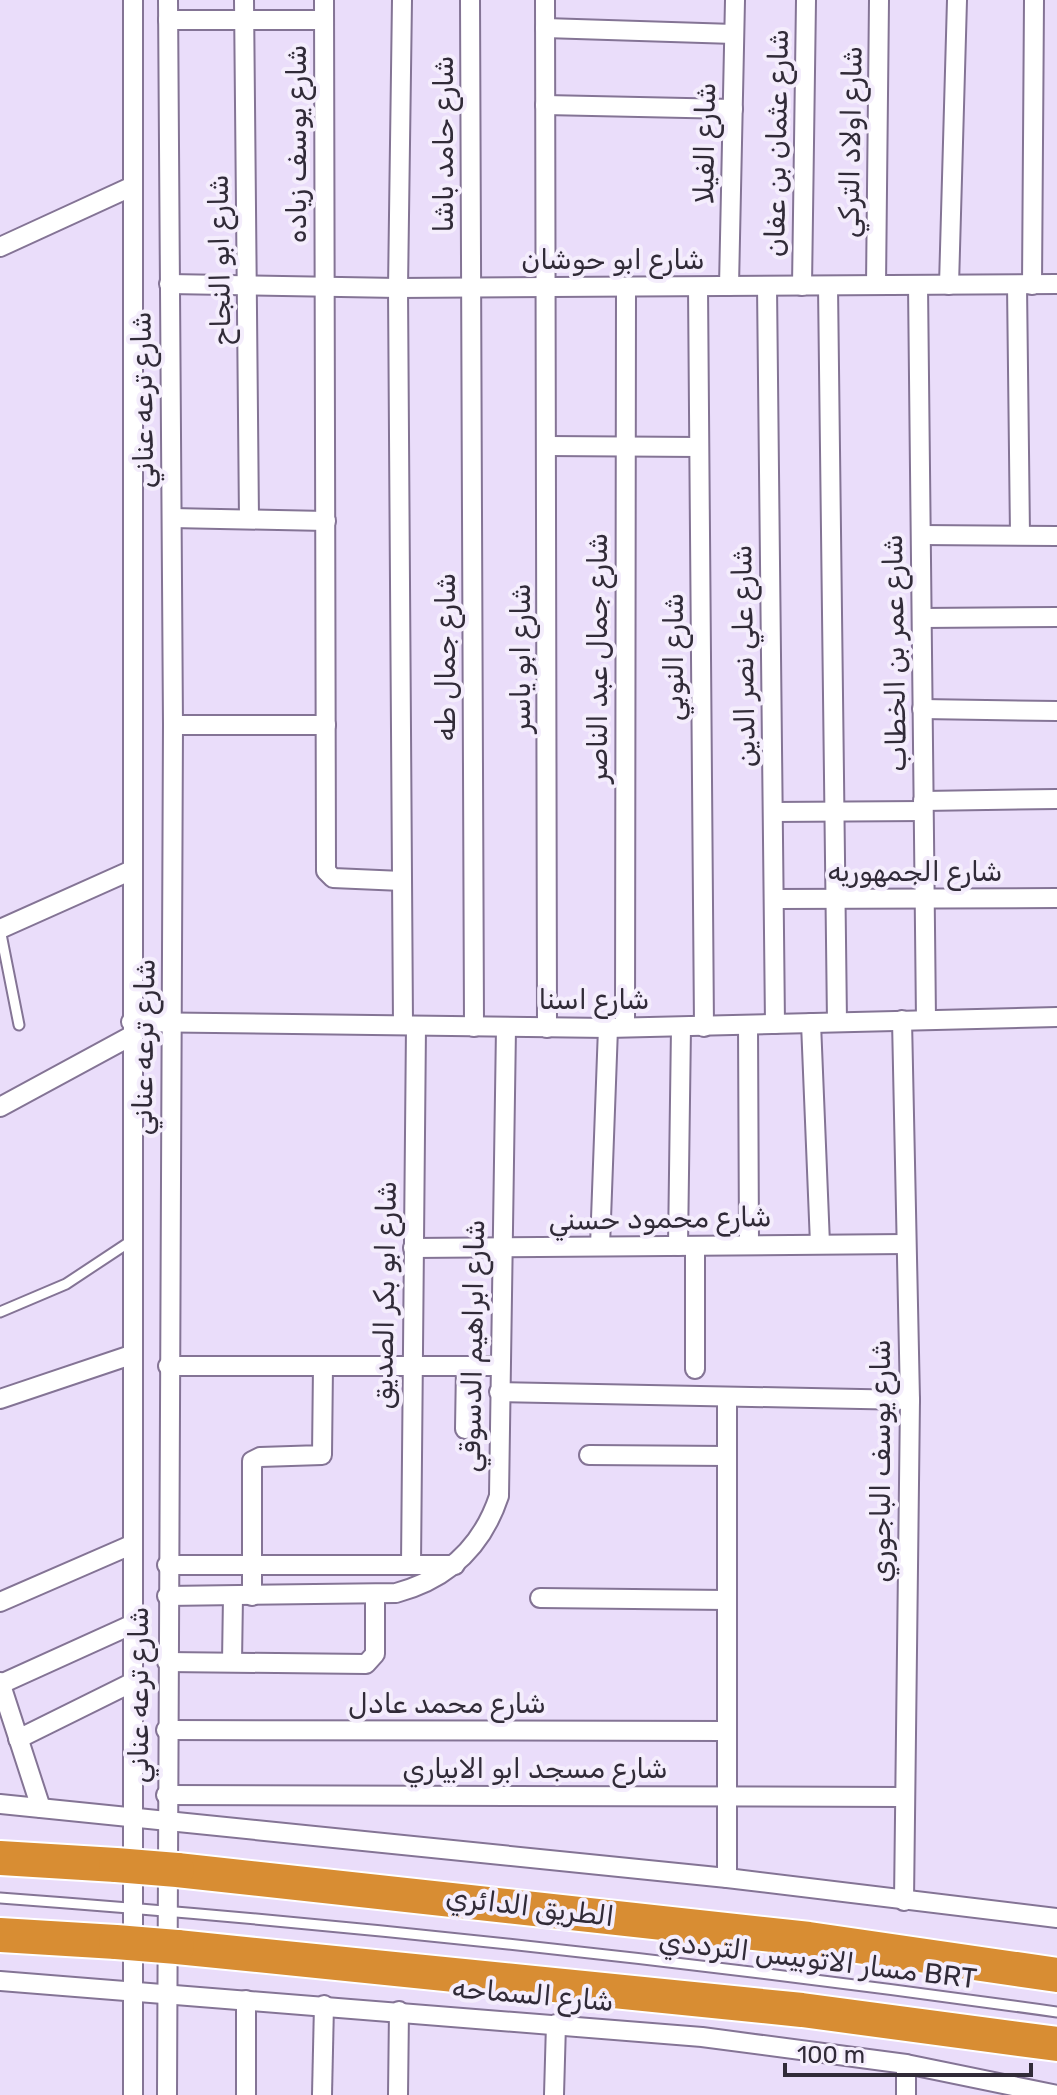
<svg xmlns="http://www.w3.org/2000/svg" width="1057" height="2095" viewBox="0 0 1057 2095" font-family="Rubik,'Noto Sans Arabic',sans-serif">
  <rect width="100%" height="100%" fill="#eaddfa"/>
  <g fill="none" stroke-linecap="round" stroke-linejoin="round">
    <defs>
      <g id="service">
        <polyline points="0,929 19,1025"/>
        <polyline points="0,1312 66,1284 131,1241"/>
        <path d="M0 1898C354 1924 706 1963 1057 2012"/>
      </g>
      <g id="minor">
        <polyline points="244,0 249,519"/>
        <polyline points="324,0 326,871 333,878 402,881"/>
        <polyline points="402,0 398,288 403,1025"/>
        <polyline points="470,0 474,1027"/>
        <polyline points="545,0 547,1028"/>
        <polyline points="168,20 324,20"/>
        <polyline points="545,28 734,34"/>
        <polyline points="545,105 733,109"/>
        <polyline points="0,247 133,186"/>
        <polyline points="169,284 398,288 1057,284"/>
        <polyline points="876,285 879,0"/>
        <polyline points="918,285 926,1020"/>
        <polyline points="949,285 957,0"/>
        <polyline points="1017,285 1020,535"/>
        <polyline points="1032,285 1034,0"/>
        <polyline points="729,286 735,0"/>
        <polyline points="767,286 775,1024"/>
        <polyline points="802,286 806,0"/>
        <polyline points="828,286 837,1022"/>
        <polyline points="698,287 704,1027"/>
        <polyline points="548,446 699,447"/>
        <polyline points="172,518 326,521"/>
        <polyline points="921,535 1057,536"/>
        <polyline points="922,618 1057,617"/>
        <polyline points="922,709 1057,711"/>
        <polyline points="173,725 326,725"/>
        <polyline points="923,801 1057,799"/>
        <polyline points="773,812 923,811"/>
        <polyline points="774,899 1057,898"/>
        <polyline points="0,929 132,870"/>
        <polyline points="902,1020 910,1400 904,1901"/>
        <polyline points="131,1022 608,1028 1057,1017"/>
        <polyline points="811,1023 820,1244"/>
        <polyline points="748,1025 749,1245"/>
        <polyline points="625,1027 626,288"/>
        <polyline points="0,1107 131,1036"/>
        <polyline points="600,1246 608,1028"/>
        <polyline points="678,1246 681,1027"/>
        <polyline points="695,1246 695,1369"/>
        <polyline points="413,1248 906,1244"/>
        <polyline points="168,1366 499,1366"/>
        <polyline points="499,1392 910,1400"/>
        <polyline points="0,1399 131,1355"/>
        <polyline points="465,1429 466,1366"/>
        <polyline points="589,1455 727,1456"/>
        <polyline points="167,1565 455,1565"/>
        <polyline points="411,1565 416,1026"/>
        <path d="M167 1596 396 1593C448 1579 482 1547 499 1496L506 1028"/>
        <polyline points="252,1596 252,1461 260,1457 322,1455 323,1366"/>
        <polyline points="540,1598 727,1600"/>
        <polyline points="0,1602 131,1545"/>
        <polyline points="167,1662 366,1664 375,1654 375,1595"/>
        <polyline points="232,1662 233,1596"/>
        <polyline points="0,1682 41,1808"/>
        <polyline points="1,1684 131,1625"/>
        <polyline points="166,1730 727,1731"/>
        <polyline points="18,1739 131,1683"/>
        <polyline points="166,1795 904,1797"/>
        <polyline points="0,1804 727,1878 1057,1918"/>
        <polyline points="727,1878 727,1398"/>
        <polyline points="0,1981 702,2037 906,2064 1057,2095"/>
        <polyline points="246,2000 246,2095"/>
        <polyline points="906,2064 906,2095"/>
        <polyline points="133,2095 133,0"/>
        <polyline points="167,2095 173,725 168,0"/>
        <polyline points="322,2095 324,2005"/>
        <polyline points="398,2095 399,2011"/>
        <polyline points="554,2095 556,2024"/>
      </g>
      <g id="motorway">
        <polyline points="0,1858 116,1865"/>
        <polyline points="177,1870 809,1939 1057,1975"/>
        <polyline points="0,1935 116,1942"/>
        <polyline points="177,1947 802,2010 1057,2044"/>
      </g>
    </defs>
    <use href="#service" stroke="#847495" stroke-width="13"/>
    <use href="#minor" stroke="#847495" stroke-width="22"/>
    <use href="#motorway" stroke="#fff" stroke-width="38"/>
    <use href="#service" stroke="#fff" stroke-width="9"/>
    <use href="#minor" stroke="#fff" stroke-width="18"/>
    <use href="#motorway" stroke="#d88d33" stroke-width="34"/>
    <defs>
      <g id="motorway-bridge">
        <polyline points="116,1865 177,1870"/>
        <polyline points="116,1942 177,1947"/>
      </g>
    </defs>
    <use href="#motorway-bridge" stroke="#fff" stroke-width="38" stroke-linecap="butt"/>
    <use href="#motorway-bridge" stroke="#d88d33" stroke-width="34"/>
  </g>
  <g text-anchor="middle" stroke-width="8" stroke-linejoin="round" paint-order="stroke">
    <g font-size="28" fill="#312b38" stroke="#f4edfc">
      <text transform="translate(850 142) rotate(-89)" y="10">شارع اولاد التركي</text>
      <text transform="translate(704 143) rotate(-89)" y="10">شارع الفيلا</text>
      <text transform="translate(776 143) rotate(-89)" y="10">شارع عثمان بن عفان</text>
      <text transform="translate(296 144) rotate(-90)" y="10">شارع يوسف زياده</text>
      <text transform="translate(443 144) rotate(-90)" y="10">شارع حامد باشا</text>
      <text x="613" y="269">شارع ابو حوشان</text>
      <text transform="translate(219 260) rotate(-91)" y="10">شارع ابو النجاح</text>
      <text transform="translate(142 400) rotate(-91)" y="10">شارع ترعه عناني</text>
      <text transform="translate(894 653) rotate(-91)" y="10">شارع عمر بن الخطاب</text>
      <text transform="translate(743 656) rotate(-91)" y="10">شارع علي نصر الدين</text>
      <text transform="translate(445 657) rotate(-90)" y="10">شارع جمال طه</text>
      <text transform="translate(673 657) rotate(-90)" y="10">شارع النوبي</text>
      <text transform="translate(520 658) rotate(-90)" y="10">شارع ابو ياسر</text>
      <text transform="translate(597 658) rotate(-90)" y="10">شارع جمال عبد الناصر</text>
      <text x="915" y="881">شارع الجمهوريه</text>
      <text x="594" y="1009">شارع اسنا</text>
      <text transform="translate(143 1047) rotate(-89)" y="10">شارع ترعه عناني</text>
      <text transform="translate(660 1218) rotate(-1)" y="10">شارع محمود حسني</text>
      <text transform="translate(384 1295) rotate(-89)" y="10">شارع ابو بكر الصديق</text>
      <text transform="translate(472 1346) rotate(-89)" y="10">شارع ابراهيم الدسوقي</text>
      <text transform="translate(880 1461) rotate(-90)" y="10">شارع يوسف الباجوري</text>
      <text transform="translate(138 1695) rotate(-90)" y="10">شارع ترعه عناني</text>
      <text x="447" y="1713">شارع محمد عادل</text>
      <text x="535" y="1778">شارع مسجد ابو الابياري</text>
      <text transform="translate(530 1906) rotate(7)" y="10">الطريق الدائري</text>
      <text transform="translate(818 1959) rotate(7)" y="10">مسار الاتوبيس الترددي BRT</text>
      <text transform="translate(533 1994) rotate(5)" y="10">شارع السماحه</text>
    </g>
  </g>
  <path d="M785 2063v12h246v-12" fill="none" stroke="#312b38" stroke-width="4"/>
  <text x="797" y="2063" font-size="24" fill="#312b38" stroke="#f4edfc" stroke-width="6" paint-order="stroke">100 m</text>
</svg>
